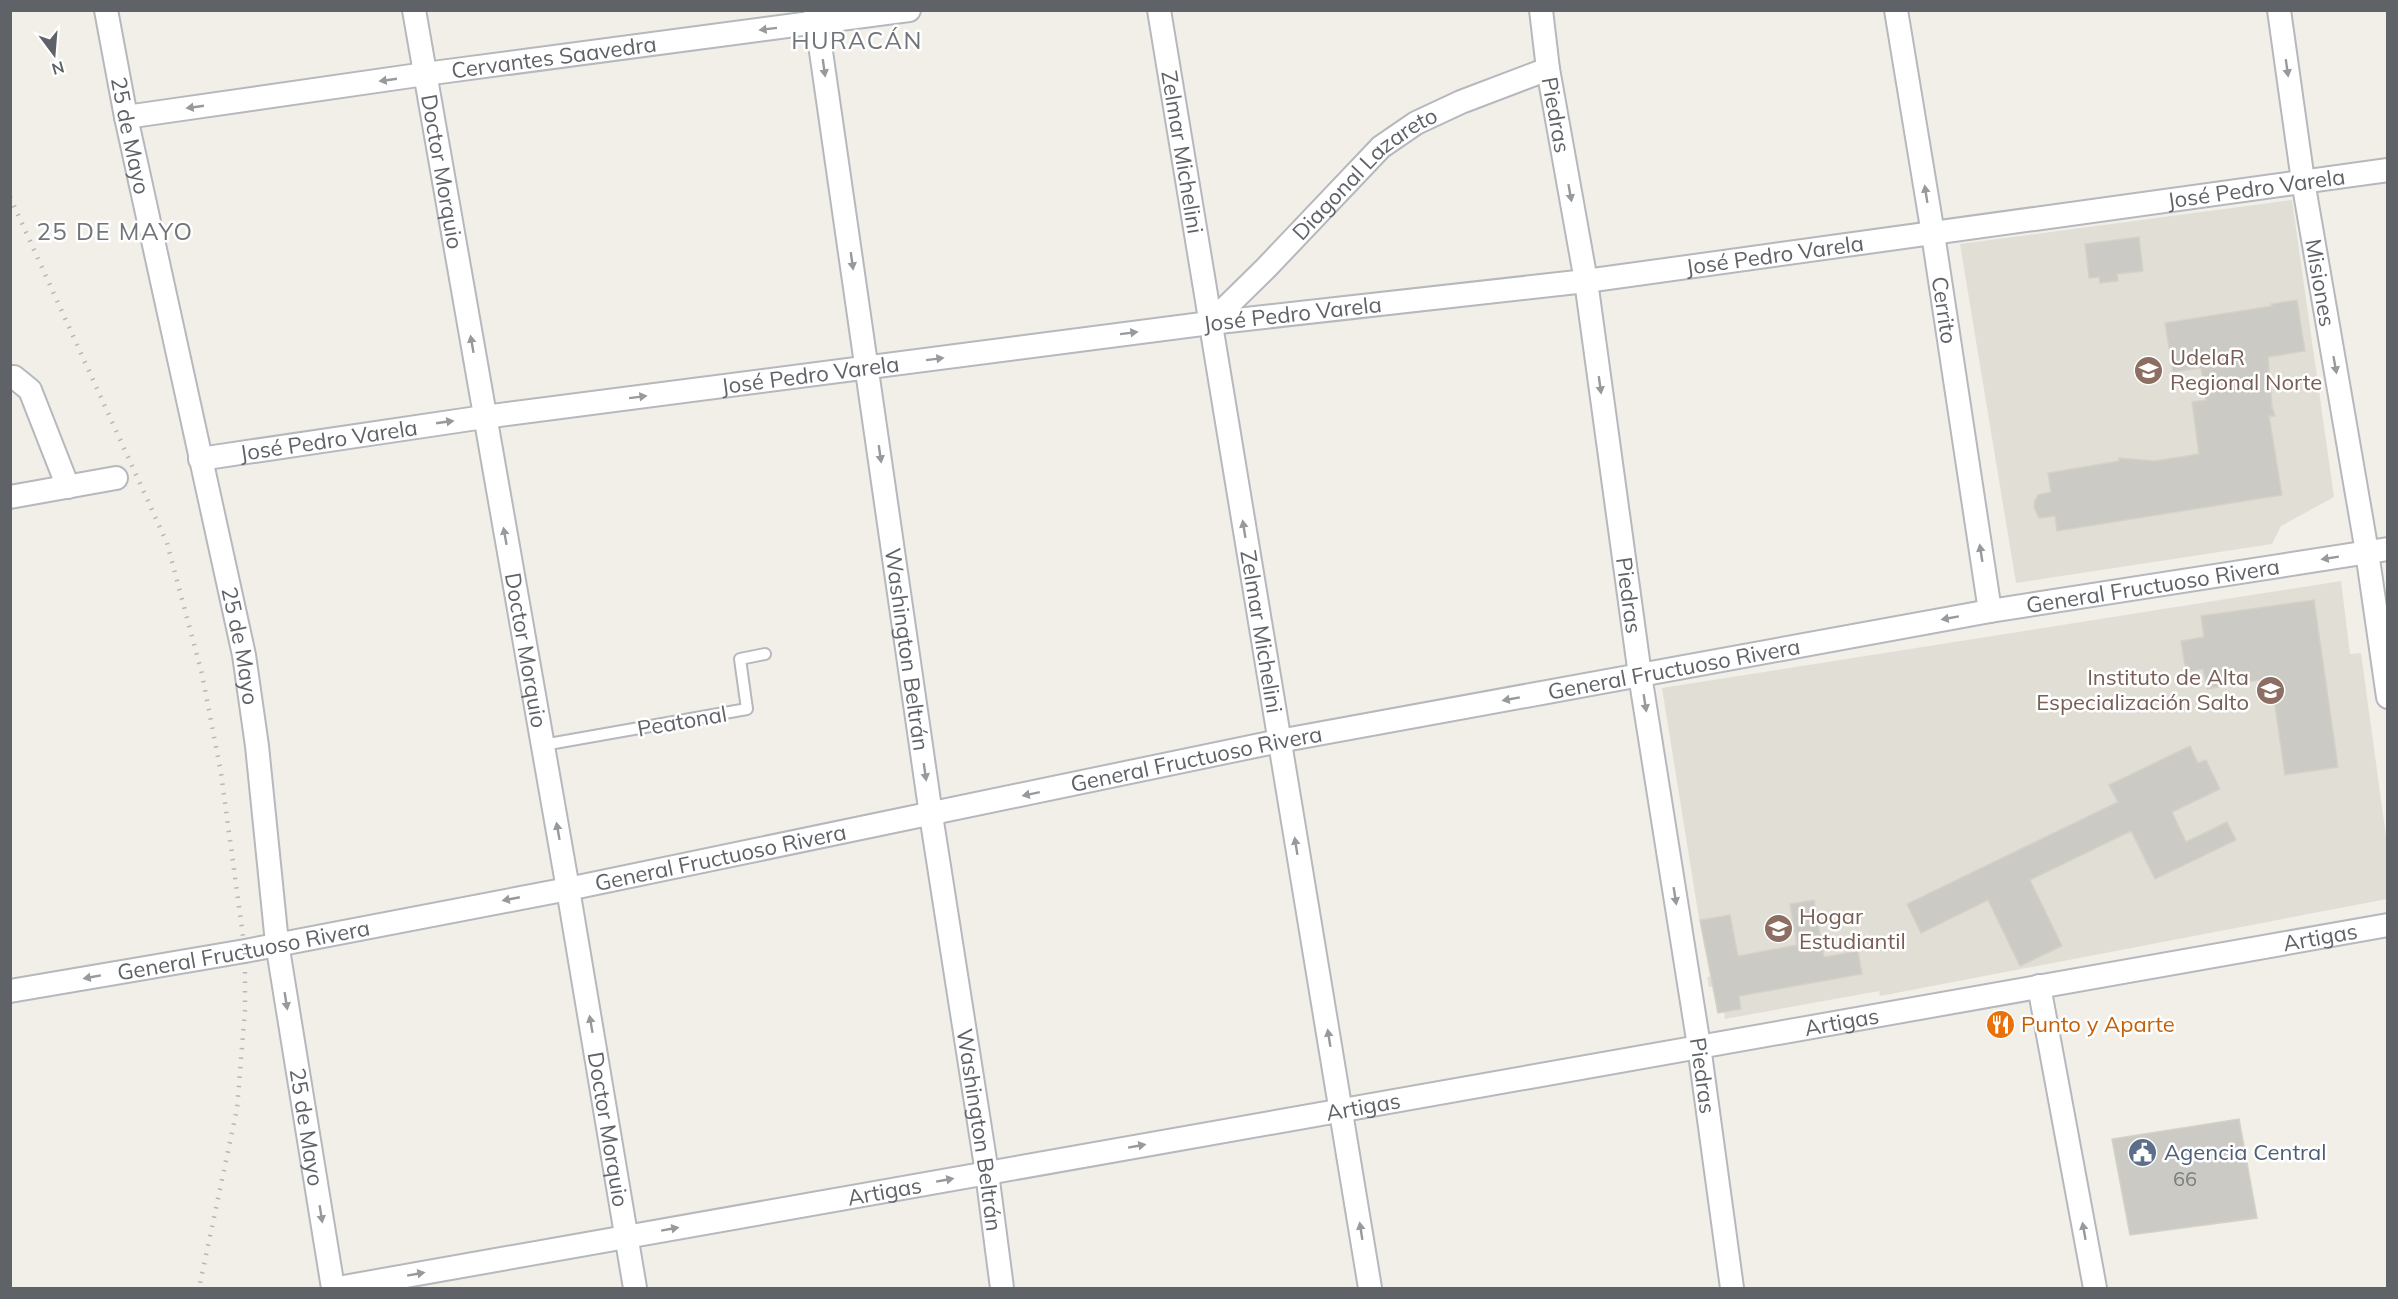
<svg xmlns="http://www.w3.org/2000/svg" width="2398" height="1299" viewBox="0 0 2398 1299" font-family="Mulish,sans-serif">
  <rect width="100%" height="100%" fill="#f1efe8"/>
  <g fill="#e1ded6">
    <polygon points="2292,200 2334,497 2281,526 2272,544 2016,583 1960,244"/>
    <polygon points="2341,581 2350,654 2361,653 2387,844 2387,899 1880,996 1879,991 1725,1019 1724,1012 1718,1013 1714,987 1709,987 1707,977 1711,976 1708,955 1706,955 1697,906 1662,688"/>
  </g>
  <g fill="#cccac5" stroke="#d6d1c6" stroke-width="1.5">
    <polygon points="2139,237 2143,271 2117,274 2118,281 2100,283 2099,277 2089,278 2085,244"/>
    <polygon points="2297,300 2305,351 2268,357 2272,407 2275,416 2269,416 2282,495 2057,531 2055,516 2039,518 2034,507 2035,501 2038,495 2051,492 2048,473 2119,461 2119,458 2155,461 2199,454 2192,402 2206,400 2201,368 2173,372 2165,323 2272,306 2271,304"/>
    <polygon points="2314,600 2338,767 2285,775 2271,678 2207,689 2203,669 2186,672 2181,641 2204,637 2201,616"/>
    <polygon points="2190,746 2198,763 2206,760 2220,789 2172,812 2186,842 2227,822 2236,840 2155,879 2131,831 2030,880 2062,946 2020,966 1988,900 1921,933 1907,904 2118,802 2109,785"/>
    <polygon points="1814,900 1824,957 1858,951 1862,974 1739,996 1741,1009 1718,1013 1700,920 1730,915 1738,956 1797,945 1790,904"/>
    <polygon points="2239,1119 2257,1218 2130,1235 2112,1139"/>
  </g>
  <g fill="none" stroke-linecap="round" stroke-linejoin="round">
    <defs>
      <polyline id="service" points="543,745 747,709 740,659 765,654"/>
      <g id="minor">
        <path id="s1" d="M106 10 126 117 244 655 257 746 277 943 333 1288"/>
        <path id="s2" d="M414 10 568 889 635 1288"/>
        <path id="s3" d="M815 10 931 815 987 1173 1002 1288"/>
        <path id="s4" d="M1159 10 1370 1288"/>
        <path id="s5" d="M1541 10 1548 69 1586 281 1640 675 1699 1046 1732 1288"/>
        <path id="s6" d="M1896 10 1933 234 1990 611"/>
        <path id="s7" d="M2279 10 2303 181 2367 552 2388 697"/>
        <path id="s8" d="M126 117 425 74 909 10"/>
        <path id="s9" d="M1210 323 1266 268 1381 147 1416 123 1461 102 1548 69"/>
        <polyline points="10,377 14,377 30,390 68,487"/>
        <path id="s10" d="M200 459 484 417 1210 323 1586 281 2388 170"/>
        <polyline points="10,497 116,478"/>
        <polyline points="2039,986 2095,1288"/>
        <path id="s11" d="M10 991 245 951 568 889 1279 741 1990 611 2388 549"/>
        <path id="s12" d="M338 1288 2388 925"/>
      </g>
    </defs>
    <use href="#service" stroke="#b5b8bc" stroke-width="14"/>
    <use href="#minor" stroke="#b5b8bc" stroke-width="26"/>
    <use href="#service" stroke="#fff" stroke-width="10"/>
    <use href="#minor" stroke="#fff" stroke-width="22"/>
    <polyline stroke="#b6b7b8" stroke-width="4.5" stroke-dasharray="1.5 8" stroke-linecap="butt" points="10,197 167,543 202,674 221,773 245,951 245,1010 237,1109 199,1288"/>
  </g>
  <defs><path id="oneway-solid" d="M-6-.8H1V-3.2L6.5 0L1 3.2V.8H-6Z" transform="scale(1.5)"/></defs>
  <g fill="#979a9d">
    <use href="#oneway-solid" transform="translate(768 29) rotate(173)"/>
    <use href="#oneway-solid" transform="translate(824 68) rotate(82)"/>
    <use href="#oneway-solid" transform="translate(2287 68) rotate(82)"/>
    <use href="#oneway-solid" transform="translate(388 80) rotate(172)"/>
    <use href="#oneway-solid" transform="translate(195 107) rotate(172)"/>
    <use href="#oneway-solid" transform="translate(1570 193) rotate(80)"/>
    <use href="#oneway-solid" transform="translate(1926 194) rotate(-99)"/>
    <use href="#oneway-solid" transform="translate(852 261) rotate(82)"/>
    <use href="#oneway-solid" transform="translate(1129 333) rotate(-7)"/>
    <use href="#oneway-solid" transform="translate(472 344) rotate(-100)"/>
    <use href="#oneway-solid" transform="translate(935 359) rotate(-7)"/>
    <use href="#oneway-solid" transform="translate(2335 365) rotate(80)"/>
    <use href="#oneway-solid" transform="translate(1600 385) rotate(82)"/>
    <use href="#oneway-solid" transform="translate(638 397) rotate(-7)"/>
    <use href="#oneway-solid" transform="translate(445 422) rotate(-8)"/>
    <use href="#oneway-solid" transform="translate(880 454) rotate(82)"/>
    <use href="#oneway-solid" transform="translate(1244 529) rotate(-99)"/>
    <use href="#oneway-solid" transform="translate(505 536) rotate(-100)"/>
    <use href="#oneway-solid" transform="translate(1981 553) rotate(-99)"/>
    <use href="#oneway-solid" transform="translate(2330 558) rotate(171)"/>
    <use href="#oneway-solid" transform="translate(1950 618) rotate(170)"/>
    <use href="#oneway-solid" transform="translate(1511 699) rotate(170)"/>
    <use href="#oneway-solid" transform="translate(1645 703) rotate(81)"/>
    <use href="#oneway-solid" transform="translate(925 772) rotate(82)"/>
    <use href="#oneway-solid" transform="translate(1031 794) rotate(168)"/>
    <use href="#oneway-solid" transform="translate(558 831) rotate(-100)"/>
    <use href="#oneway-solid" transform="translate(1296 846) rotate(-99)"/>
    <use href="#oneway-solid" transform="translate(1675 896) rotate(81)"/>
    <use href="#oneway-solid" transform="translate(511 899) rotate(169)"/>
    <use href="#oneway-solid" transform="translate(92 977) rotate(170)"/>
    <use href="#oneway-solid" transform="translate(286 1001) rotate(81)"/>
    <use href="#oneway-solid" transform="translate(591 1024) rotate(-100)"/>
    <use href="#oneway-solid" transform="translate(1329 1038) rotate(-99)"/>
    <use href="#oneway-solid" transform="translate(1137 1146) rotate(-10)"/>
    <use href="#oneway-solid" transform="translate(945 1180) rotate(-10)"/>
    <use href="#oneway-solid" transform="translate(321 1214) rotate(81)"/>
    <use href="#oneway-solid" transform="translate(670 1229) rotate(-10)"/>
    <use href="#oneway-solid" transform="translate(1361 1231) rotate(-99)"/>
    <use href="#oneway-solid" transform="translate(2084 1231) rotate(-100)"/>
    <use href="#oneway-solid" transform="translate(416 1274) rotate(-10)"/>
  </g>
  <defs>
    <symbol id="university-disc" viewBox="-11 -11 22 22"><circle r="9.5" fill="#8d6e63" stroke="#fff"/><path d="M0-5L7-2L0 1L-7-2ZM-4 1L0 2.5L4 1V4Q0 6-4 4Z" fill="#fff"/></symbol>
    <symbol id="restaurant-disc" viewBox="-11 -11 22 22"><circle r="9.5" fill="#e8710a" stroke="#fff"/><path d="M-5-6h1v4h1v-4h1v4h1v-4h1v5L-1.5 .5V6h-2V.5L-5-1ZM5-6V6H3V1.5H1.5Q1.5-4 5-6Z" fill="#fff"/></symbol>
    <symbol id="civic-disc" viewBox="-11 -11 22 22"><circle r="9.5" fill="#5c6f8a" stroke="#fff"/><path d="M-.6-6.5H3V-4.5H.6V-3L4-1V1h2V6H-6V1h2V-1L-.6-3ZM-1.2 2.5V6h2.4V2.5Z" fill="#fff"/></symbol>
  </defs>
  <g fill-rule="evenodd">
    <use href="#university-disc" x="2132" y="354" width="33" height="33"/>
    <use href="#university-disc" x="2254" y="674" width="33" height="33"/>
    <use href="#university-disc" x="1762" y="912" width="33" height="33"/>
    <use href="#restaurant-disc" x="1984" y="1008" width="33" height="33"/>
    <use href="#civic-disc" x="2126" y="1136" width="33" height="33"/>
  </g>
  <g text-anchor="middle" stroke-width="5" stroke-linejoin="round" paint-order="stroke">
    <g font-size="20" fill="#7a7d7f">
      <text x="2185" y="1186">66</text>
    </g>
    <g font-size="22" fill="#5f6368" stroke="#fff">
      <text dy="8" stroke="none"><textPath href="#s8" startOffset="432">Cervantes Saavedra</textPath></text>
      <text dy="8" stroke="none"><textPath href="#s5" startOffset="106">Piedras</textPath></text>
      <text dy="8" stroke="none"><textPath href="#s1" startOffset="128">25 de Mayo</textPath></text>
      <text dy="8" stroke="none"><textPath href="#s4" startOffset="144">Zelmar Michelini</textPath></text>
      <text dy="8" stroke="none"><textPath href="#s2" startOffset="164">Doctor Morquio</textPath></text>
      <text dy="8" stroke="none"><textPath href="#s9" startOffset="216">Diagonal Lazareto</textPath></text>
      <text dy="8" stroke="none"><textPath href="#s10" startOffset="2074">José Pedro Varela</textPath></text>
      <text dy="8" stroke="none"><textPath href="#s10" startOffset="1588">José Pedro Varela</textPath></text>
      <text dy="8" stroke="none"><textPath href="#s7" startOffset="276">Misiones</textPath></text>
      <text dy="8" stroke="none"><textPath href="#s6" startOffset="304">Cerrito</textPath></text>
      <text dy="8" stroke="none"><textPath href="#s10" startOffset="1102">José Pedro Varela</textPath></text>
      <text dy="8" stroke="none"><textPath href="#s10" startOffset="616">José Pedro Varela</textPath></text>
      <text dy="8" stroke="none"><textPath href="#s10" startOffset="130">José Pedro Varela</textPath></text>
      <text dy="8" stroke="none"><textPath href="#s11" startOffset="2181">General Fructuoso Rivera</textPath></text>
      <text dy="8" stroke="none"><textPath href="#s5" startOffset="592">Piedras</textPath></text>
      <text dy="8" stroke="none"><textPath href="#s4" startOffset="630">Zelmar Michelini</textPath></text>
      <text dy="8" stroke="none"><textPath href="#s1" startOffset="650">25 de Mayo</textPath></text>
      <text dy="8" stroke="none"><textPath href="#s2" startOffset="650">Doctor Morquio</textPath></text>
      <text dy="8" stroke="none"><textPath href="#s3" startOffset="646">Washington Beltrán</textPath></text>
      <text dy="8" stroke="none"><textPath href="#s11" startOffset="1695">General Fructuoso Rivera</textPath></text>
      <text transform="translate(682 721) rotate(-10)" y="8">Peatonal</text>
      <text dy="8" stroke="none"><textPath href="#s11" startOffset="1209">General Fructuoso Rivera</textPath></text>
      <text dy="8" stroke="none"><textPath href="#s11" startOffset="723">General Fructuoso Rivera</textPath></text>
      <text dy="8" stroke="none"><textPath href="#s12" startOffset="2013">Artigas</textPath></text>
      <text dy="8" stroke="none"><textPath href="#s11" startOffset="237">General Fructuoso Rivera</textPath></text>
      <text dy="8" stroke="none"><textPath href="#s12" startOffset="1527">Artigas</textPath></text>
      <text dy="8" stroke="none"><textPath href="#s5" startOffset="1078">Piedras</textPath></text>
      <text dy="8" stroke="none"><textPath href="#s12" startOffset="1041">Artigas</textPath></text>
      <text dy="8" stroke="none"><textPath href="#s1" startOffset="1136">25 de Mayo</textPath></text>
      <text dy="8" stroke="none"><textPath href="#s2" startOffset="1136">Doctor Morquio</textPath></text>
      <text dy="8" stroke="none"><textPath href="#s3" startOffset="1132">Washington Beltrán</textPath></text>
      <text dy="8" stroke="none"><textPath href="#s12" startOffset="555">Artigas</textPath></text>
    </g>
    <g font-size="22" fill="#785e54" stroke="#fff" text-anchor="start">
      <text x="2170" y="365">UdelaR<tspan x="2170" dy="25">Regional Norte</tspan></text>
      <text x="2249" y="685" text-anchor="end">Instituto de Alta<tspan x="2249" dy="25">Especialización Salto</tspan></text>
      <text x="1799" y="924">Hogar<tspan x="1799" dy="25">Estudiantil</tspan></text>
    </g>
    <g font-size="22" fill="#c56008" stroke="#fff" text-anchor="start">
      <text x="2021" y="1032">Punto y Aparte</text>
    </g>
    <g font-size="22" fill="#4e5e75" stroke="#fff" text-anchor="start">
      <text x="2164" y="1160">Agencia Central</text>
    </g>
    <g font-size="24" letter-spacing="1.5" fill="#70757a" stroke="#fff">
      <text x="857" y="49">HURACÁN</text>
      <text x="115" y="240">25 DE MAYO</text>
    </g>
  </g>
  <rect width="2398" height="1299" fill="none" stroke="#5f6368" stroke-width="24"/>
  <g transform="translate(54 54) rotate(164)" stroke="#ffffff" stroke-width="4.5" paint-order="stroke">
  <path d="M0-4.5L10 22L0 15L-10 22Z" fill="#5f6368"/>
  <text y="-9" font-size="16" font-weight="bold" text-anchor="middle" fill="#5f6368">N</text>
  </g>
</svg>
